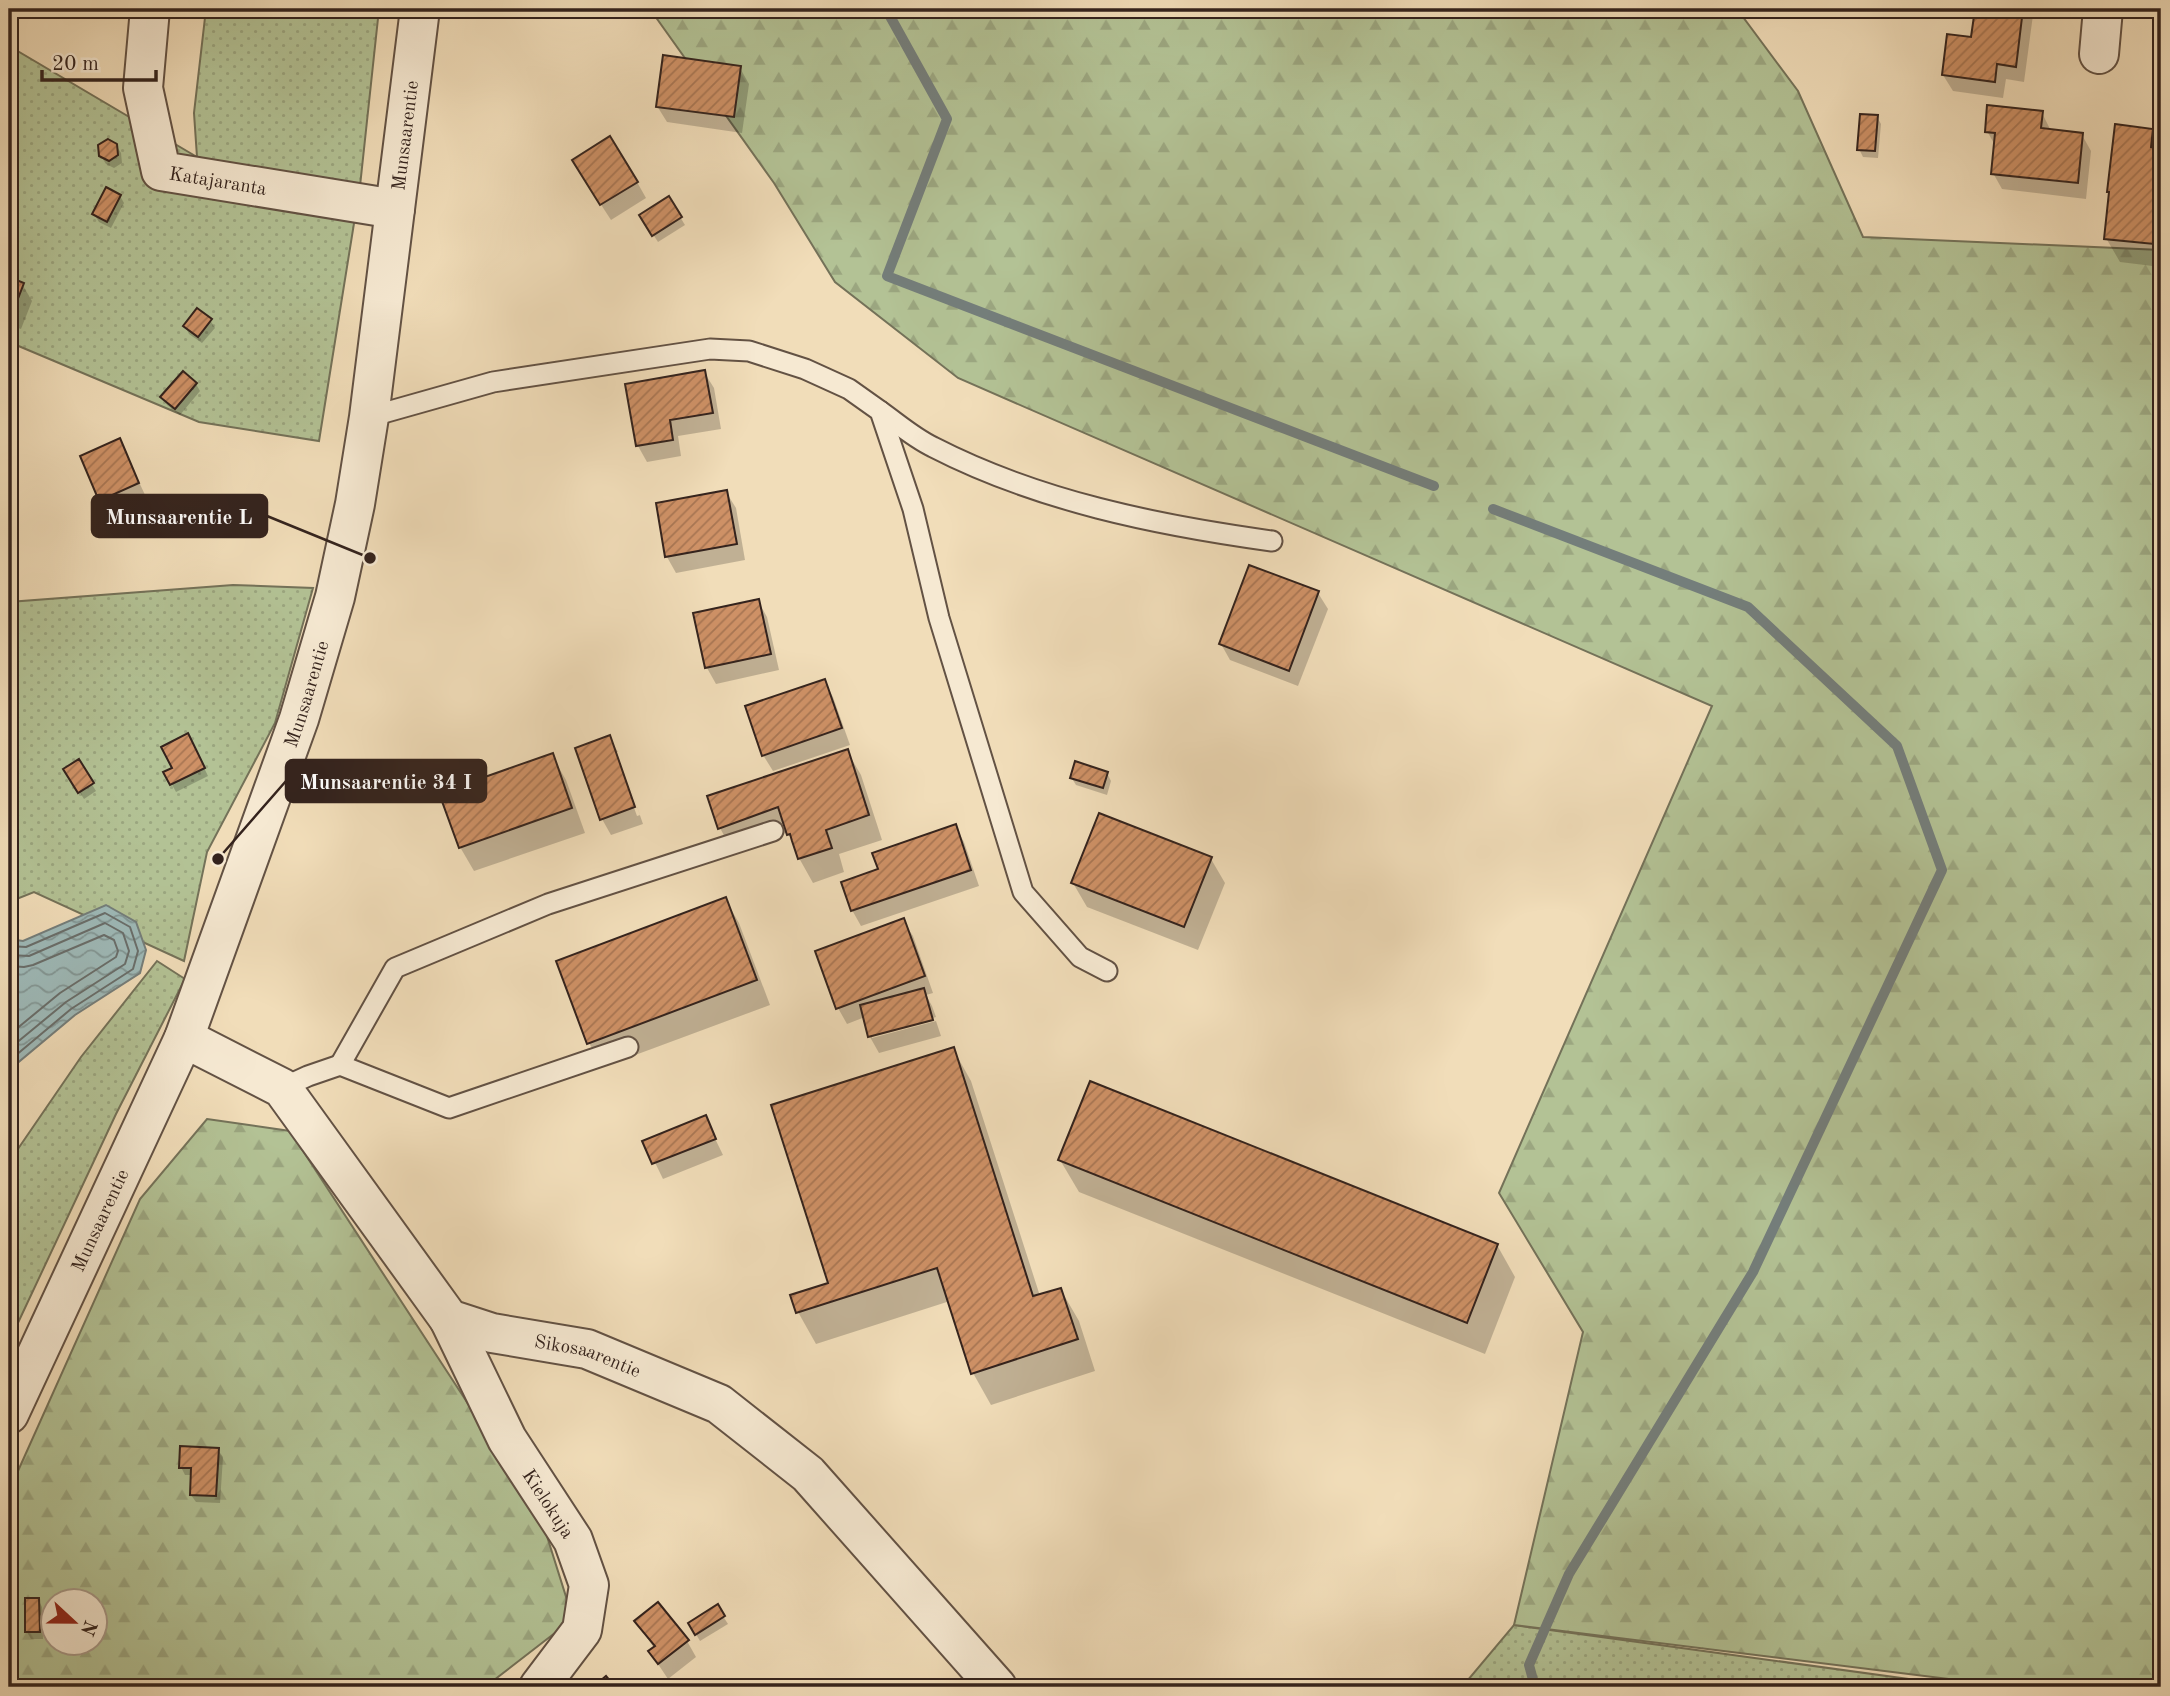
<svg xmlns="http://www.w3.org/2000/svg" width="2170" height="1696" viewBox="0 0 2170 1696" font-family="'Old Standard TT',serif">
  <defs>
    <pattern id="grass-dots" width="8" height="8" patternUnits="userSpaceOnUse" patternTransform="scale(1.75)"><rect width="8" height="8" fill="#b3c295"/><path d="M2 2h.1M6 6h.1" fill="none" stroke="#9ba680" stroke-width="1.8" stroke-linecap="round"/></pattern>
    <pattern id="forest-firs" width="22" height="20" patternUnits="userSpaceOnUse" patternTransform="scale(1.75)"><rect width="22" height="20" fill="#b3c295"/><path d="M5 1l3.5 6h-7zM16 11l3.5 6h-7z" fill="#9ba680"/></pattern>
    <pattern id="water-waves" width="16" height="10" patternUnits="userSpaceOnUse" patternTransform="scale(1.75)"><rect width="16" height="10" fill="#9ebab9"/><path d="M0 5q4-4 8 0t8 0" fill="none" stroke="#829796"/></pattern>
    <pattern id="building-hatch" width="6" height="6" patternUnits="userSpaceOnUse" patternTransform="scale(1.75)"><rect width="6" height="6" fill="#ce9166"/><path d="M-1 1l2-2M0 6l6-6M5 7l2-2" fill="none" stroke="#a87653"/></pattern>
  </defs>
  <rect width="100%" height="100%" fill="#f1ddb9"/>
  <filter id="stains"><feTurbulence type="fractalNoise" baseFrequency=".00286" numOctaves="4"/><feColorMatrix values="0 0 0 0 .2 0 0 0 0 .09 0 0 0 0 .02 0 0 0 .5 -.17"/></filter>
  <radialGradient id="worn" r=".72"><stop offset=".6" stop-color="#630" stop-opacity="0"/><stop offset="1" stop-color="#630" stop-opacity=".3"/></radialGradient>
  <g fill="url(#grass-dots)" stroke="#747259" stroke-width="2">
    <polygon points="206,9 379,9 360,186 319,441 199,422 9,342 9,46 197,157 194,113"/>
    <polygon points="233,585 313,588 275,723 207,852 184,961 34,892 9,902 9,602"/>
    <polygon points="157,961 185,979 116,1114 9,1342 9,1162 81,1057"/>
    <polygon points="1514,1625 1967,1687 1462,1687"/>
  </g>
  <g fill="url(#forest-firs)" stroke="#747259" stroke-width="2" fill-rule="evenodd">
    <polygon points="650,9 1737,9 1798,91 1863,237 2161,250 2161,1687 2013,1687 1514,1625 1583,1332 1499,1193 1712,706 958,378 835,282 774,183"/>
    <path d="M207 1119 290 1131 540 1514 573 1619 485 1687H9V1491L140 1199ZM52 1602H94V1644H52Z"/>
  </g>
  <polygon fill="url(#water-waves)" stroke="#747e7b" stroke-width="2" points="106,905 136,922 146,950 140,973 75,1015 9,1070 9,939 23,941"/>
  <g fill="#0003">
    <polygon points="1977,9 2029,9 2033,15 2024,82 2006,79 2003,98 1953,91 1943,75 1973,39"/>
    <polygon points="740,68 749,84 742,133 667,122 657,106"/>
    <polygon points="2042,113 2051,131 2082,135 2091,151 2086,199 2002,189 1993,173 1996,147 1987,131"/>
    <polygon points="1877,117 1881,124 1878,158 1863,157 1859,149"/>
    <polygon points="2152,130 2161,146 2161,267 2120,262 2106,238 2111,195 2108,191"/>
    <polygon points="116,145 121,153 122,163 114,168 106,164 101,156"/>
    <polygon points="583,177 637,182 646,198 611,220"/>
    <polygon points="120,196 124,203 111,228 99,222 94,214"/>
    <polygon points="669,199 685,225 658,242 641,216"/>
    <polygon points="9,279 22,284 32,301 21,329 9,325"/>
    <polygon points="210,320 215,328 202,343 189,334 185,326"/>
    <polygon points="704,372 714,388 721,429 678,436 681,456 647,462 638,446 627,386"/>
    <polygon points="196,384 200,391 180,415 167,405 163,397"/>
    <polygon points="119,440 147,499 110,516 101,500"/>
    <polygon points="726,492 736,508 745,560 676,573 667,557"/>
    <polygon points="1318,593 1328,609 1298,686 1230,660 1221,644"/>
    <polygon points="758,601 767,617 779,670 716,684 707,668 695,615"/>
    <polygon points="824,681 833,697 850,745 773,771 763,755"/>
    <polygon points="609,737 618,752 614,752 637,816 640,815 618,752 643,824 611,835 602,819"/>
    <polygon points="192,743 208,776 176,792 166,773 174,769"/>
    <polygon points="847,751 861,775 882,840 839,854 844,872 813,883 799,858 788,832 733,852 720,828"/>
    <polygon points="552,756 566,780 585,833 474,871 460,847"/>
    <polygon points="78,762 96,791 84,799 66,770"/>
    <polygon points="1107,773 1111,781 1107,795 1076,785 1071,777"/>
    <polygon points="955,826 964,842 979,886 861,926 852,910"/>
    <polygon points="1211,859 1225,883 1198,950 1087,907 1073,883"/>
    <polygon points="725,899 739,923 770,1005 603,1067 589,1043"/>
    <polygon points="903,921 913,936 933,993 926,995 932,1006 936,1017 872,1035 872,1038 936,1021 941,1036 879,1053 870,1037 865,1017 847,1024 838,1008"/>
    <polygon points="953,1049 971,1081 1040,1296 1061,1290 1079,1321 1095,1371 991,1405 973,1373 950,1301 816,1344 798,1312 830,1284"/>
    <polygon points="705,1118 723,1155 663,1179 645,1142"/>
    <polygon points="1060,1160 1497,1245 1515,1277 1485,1354 1079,1192"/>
    <polygon points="218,1450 223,1457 220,1503 196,1502 191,1495 192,1475 185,1475 181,1467"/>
    <polygon points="9,1595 11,1595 15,1602 17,1622 9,1623"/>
    <polygon points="38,1599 42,1607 43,1639 31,1639 27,1632"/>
    <polygon points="717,1607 728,1624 700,1641 690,1624"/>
    <polygon points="636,1621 687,1641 696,1657 668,1679 650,1652 654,1648"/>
  </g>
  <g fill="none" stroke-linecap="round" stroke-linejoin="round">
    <g stroke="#696e6b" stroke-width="2">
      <polyline points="9,946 26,947 105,913 130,927 138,951 133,969 71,1009 9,1061"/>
      <polyline points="9,955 29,956 105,923 123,933 129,951 125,964 66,1002 9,1049"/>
      <polyline points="9,966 24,967 33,965 104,935 114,940 118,951 116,957 60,993 9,1035"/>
    </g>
    <g stroke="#747e7b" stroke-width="10">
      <polyline points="886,9 947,119 887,276 1434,486"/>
      <polyline points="1493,509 1748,607 1897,746 1942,870 1753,1272 1569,1574 1529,1665 1535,1687"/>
    </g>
  </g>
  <g fill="url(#building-hatch)" stroke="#34231d" stroke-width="2">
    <polygon points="1975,9 2023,9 2016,67 1997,64 1995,82 1942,75 1947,34 1971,37"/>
    <polygon points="663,55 741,66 734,117 656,107"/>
    <polygon points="1987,105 2043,111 2041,128 2083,133 2078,183 1991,174 1995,133 1985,132"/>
    <polygon points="1860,114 1878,115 1875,151 1857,150"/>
    <polygon points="2115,124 2153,129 2151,147 2161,148 2161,198 2154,244 2104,239 2109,192 2107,192"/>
    <polygon points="610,136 638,182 600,205 572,160"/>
    <polygon points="108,139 117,144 118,155 109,161 99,156 98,145"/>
    <polygon points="106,187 121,195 107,222 92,214"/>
    <polygon points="669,196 682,217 652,236 639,215"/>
    <polygon points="9,277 24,283 12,314 9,313"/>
    <polygon points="197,308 212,319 198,337 183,326"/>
    <polygon points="705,370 713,413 670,420 673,440 636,446 625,384"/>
    <polygon points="183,371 197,383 175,409 160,397"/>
    <polygon points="120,438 139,483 99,501 80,456"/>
    <polygon points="727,490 737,544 665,557 656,503"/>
    <polygon points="1249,565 1319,591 1289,671 1219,644"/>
    <polygon points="759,599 771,654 705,668 693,613"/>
    <polygon points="825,679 842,728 762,756 745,706"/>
    <polygon points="188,733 205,768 170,785 163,772 172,768 161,747"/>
    <polygon points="610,735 635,807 600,820 575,748"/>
    <polygon points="848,749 869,815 826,830 832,848 798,859 792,841 790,834 787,835 778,807 718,829 707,796"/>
    <polygon points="553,753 572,808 459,848 439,793"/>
    <polygon points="79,759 94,783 78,793 63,769"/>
    <polygon points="1075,761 1108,772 1103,788 1070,778"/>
    <polygon points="1099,813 1212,857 1184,927 1071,883"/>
    <polygon points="956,824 971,870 851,911 841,882 878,869 872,853"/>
    <polygon points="726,897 757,980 587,1044 556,961"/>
    <polygon points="904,918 925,976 836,1009 815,951"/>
    <polygon points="924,988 933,1020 868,1037 860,1005"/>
    <polygon points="954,1047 1033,1296 1061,1288 1078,1339 971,1374 937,1268 796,1313 790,1295 828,1283 771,1105"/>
    <polygon points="1090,1081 1498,1244 1467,1323 1058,1160"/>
    <polygon points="706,1115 716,1139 652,1164 642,1141"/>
    <polygon points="180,1446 219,1448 216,1496 190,1495 191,1468 179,1468"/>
    <polygon points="9,1593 12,1593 14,1615 9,1616"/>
    <polygon points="25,1598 39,1598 40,1632 25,1632"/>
    <polygon points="658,1602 689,1640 658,1664 648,1651 655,1646 634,1621"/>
    <polygon points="718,1604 725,1616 695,1635 688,1623"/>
    <polygon points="606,1676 615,1687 593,1687"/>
  </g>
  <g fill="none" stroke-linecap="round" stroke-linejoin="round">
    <defs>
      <g id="service">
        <path d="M880 411C897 423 914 438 933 447 1038 501 1156 525 1272 541"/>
        <polyline points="369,417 493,382 710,349 749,351 805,369 849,389 880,411 913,509 939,618 1023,892 1080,957 1107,971"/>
        <polyline points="340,1065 395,968 548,904 773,831"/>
        <polyline points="282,1088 308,1076 340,1065 449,1108 628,1047"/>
      </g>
      <g id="minor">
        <polyline points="2099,54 2103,9"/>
        <path id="s1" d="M184 1038 282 1088 449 1319 492 1333 587 1349 719 1404 808 1474 997 1687"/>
        <path id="s2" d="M449 1319 507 1439 573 1540 589 1585 582 1630 539 1687"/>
      </g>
      <g id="tertiary">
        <path id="s3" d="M150 9 143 88 161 171 395 209"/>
        <path id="s4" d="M9 1414 184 1038 299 719 335 597 355 504 369 417 420 9"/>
      </g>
    </defs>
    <use href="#service" stroke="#635244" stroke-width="23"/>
    <use href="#minor" stroke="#635244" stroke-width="42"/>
    <use href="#tertiary" stroke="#635244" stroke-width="42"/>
    <use href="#service" stroke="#f6e9d2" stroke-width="19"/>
    <use href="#minor" stroke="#f6e9d2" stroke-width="38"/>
    <use href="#tertiary" stroke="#f6e9d2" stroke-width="38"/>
  </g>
  <g text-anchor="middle" stroke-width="5" stroke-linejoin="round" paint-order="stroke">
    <g font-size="19" fill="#34231d" stroke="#f6e9d2">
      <text dy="7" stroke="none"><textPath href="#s4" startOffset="1348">Munsaarentie</textPath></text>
      <text dy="7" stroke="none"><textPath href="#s3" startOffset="222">Katajaranta</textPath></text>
      <text dy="7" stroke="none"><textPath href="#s4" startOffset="780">Munsaarentie</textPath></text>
      <text dy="7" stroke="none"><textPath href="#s4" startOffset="214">Munsaarentie</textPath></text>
      <text dy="7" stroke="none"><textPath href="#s1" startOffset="539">Sikosaarentie</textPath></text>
      <text dy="7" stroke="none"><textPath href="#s2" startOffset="210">Kielokuja</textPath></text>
    </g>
  </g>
  <path fill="none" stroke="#34231d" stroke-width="2.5" d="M370 558L267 516M218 859L286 781"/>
  <g fill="#34231d" stroke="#f6e9d2" stroke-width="2.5">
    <circle cx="370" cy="558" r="7"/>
    <circle cx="218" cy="859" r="7"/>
  </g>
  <g fill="#34231d" stroke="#34231d" stroke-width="2.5">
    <rect x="92" y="495" width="175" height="42" rx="7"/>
    <rect x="286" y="760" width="200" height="42" rx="7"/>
  </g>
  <g font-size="21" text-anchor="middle" font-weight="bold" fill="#fff">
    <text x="179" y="524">Munsaarentie L</text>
    <text x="386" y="789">Munsaarentie 34 I</text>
  </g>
  <rect width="2170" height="1696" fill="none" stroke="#f1ddb9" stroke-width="35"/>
  <rect x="10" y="10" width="2149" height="1675" fill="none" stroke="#34231d" stroke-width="3.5"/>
  <rect x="18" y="18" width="2135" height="1661" fill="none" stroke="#34231d" stroke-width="2"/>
  <g transform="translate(74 1622) rotate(112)"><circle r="33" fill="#f6e9d2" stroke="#a89a8a" stroke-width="2"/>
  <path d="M0-5L12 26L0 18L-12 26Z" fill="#8f2418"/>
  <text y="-10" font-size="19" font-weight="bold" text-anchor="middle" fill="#34231d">N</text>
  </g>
  <path d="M42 70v10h114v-10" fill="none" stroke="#34231d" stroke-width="3.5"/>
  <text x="52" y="70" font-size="21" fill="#34231d" stroke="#f6e9d2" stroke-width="5" paint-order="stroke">20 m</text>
  <rect width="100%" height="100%" filter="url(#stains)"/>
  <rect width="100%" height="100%" fill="url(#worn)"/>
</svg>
